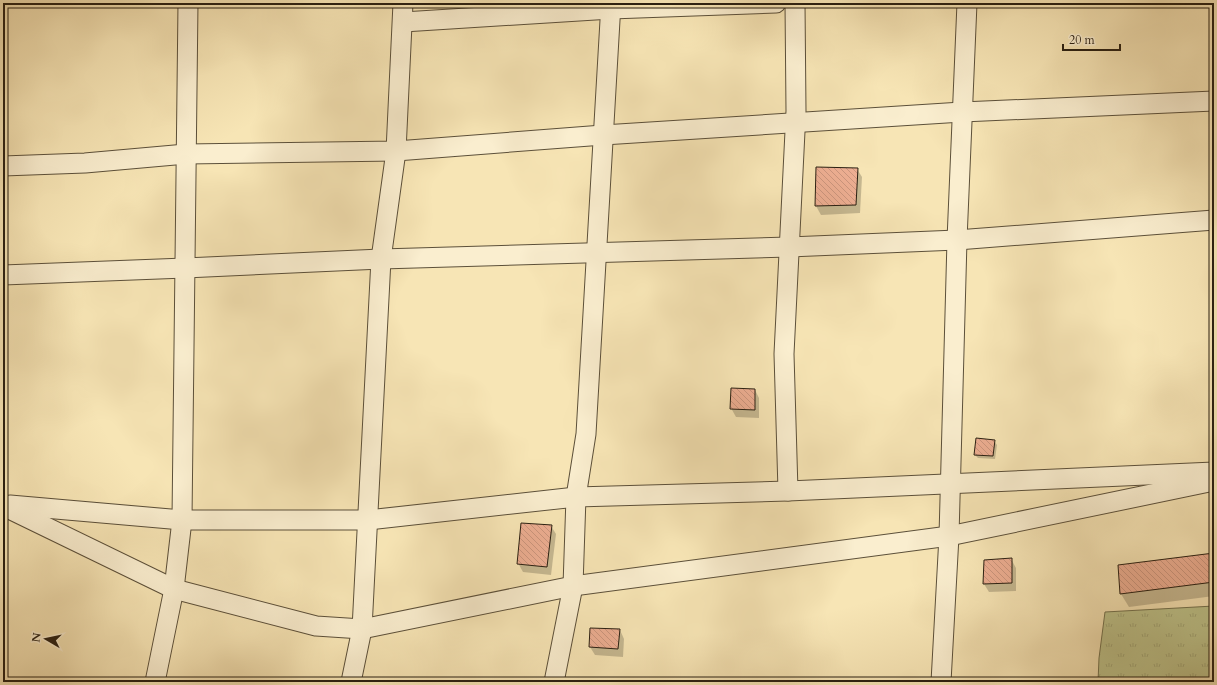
<svg xmlns="http://www.w3.org/2000/svg" width="1217" height="685" viewBox="0 0 1217 685" font-family="Cardo,serif">
  <defs>
    <pattern id="grass-tufts" width="24" height="20" patternUnits="userSpaceOnUse"><rect width="24" height="20" fill="#bec48c"/><path d="M3 7l-1-3M5 7V3M7 7l1-3M15 17l-1-3M17 17v-4M19 17l1-3" fill="none" stroke="#a3a878"/></pattern>
    <pattern id="building-back-hatch" width="6" height="6" patternUnits="userSpaceOnUse"><rect width="6" height="6" fill="#edae92"/><path d="M-1 5l2 2M0 0l6 6M5-1l2 2" fill="none" stroke="#cb957d"/></pattern>
  </defs>
  <rect width="100%" height="100%" fill="#f7e5b5"/>
  <filter id="stains"><feTurbulence type="fractalNoise" baseFrequency=".005" numOctaves="4"/><feColorMatrix values="0 0 0 0 .2 0 0 0 0 .09 0 0 0 0 .02 0 0 0 .5 -.17"/></filter>
  <radialGradient id="worn" r=".72"><stop offset=".6" stop-color="#630" stop-opacity="0"/><stop offset="1" stop-color="#630" stop-opacity=".3"/></radialGradient>
  <polygon fill="url(#grass-tufts)" stroke="#74724e" points="1214,606 1214,682 1098,682 1099,658 1105,612"/>
  <g fill="#0003">
    <polygon points="50,3 76,3 76,6 51,6"/>
    <polygon points="817,168 857,169 862,177 860,213 821,215 816,206"/>
    <polygon points="755,390 759,398 759,418 736,417 731,408"/>
    <polygon points="994,441 997,445 995,459 978,458 975,455"/>
    <polygon points="551,526 556,534 551,575 523,572 518,563"/>
    <polygon points="1214,554 1214,596 1129,607 1121,594 1119,566"/>
    <polygon points="1011,559 1016,568 1016,591 989,592 984,584"/>
    <polygon points="620,630 624,639 623,657 595,655 590,647"/>
  </g>
  <g fill="url(#building-back-hatch)" stroke="#291f11">
    <polygon points="816,167 858,168 856,205 815,206"/>
    <polygon points="731,388 755,389 755,410 730,409"/>
    <polygon points="976,438 995,440 993,456 974,455"/>
    <polygon points="521,523 552,525 547,567 517,564"/>
    <polygon points="1214,553 1214,582 1120,594 1118,565"/>
    <polygon points="1012,558 1012,583 983,584 984,560"/>
    <polygon points="590,628 620,629 618,649 589,647"/>
  </g>
  <g fill="none" stroke-linecap="round" stroke-linejoin="round">
    <defs>
      <g id="minor">
        <polyline points="403,22 611,9 776,3"/>
        <polyline points="3,166 85,163 186,154 396,151 603,135 962,112 1214,101"/>
        <polyline points="3,275 185,268 381,259 789,247 957,240 1214,220"/>
        <polyline points="788,491 784,354 796,111 795,3"/>
        <polyline points="10,505 182,520 368,520 576,497 788,491 1214,472"/>
        <polyline points="3,506 174,589 316,626 362,629 573,586 949,536 1214,481"/>
        <polyline points="155,682 174,589 182,520 188,3"/>
        <polyline points="351,682 362,629 381,259 396,151 403,3"/>
        <polyline points="554,682 573,586 576,497 586,434 611,3"/>
        <polyline points="941,682 949,536 957,240 967,3"/>
      </g>
    </defs>
    <use href="#minor" stroke="#5c503a" stroke-width="21"/>
    <use href="#minor" stroke="#faeecf" stroke-width="19"/>
  </g>
  <rect width="1217" height="685" fill="none" stroke="#f7e5b5" stroke-width="16"/>
  <rect x="4" y="4" width="1209" height="677" fill="none" stroke="#291f11" stroke-width="2"/>
  <rect x="8" y="8" width="1201" height="669" fill="none" stroke="#291f11"/>
  <g transform="translate(46 639) rotate(279)" stroke="#faeecf" stroke-width="3" paint-order="stroke">
  <path d="M0-3L7 15L0 10L-7 15Z" fill="#291f11"/>
  <text y="-6" font-size="11" font-weight="bold" text-anchor="middle" fill="#291f11">N</text>
  </g>
  <path d="M1063 44v6h57v-6" fill="none" stroke="#291f11" stroke-width="2"/>
  <text x="1069" y="44" font-size="12" fill="#291f11" stroke="#faeecf" stroke-width="3" paint-order="stroke">20 m</text>
  <rect width="100%" height="100%" filter="url(#stains)"/>
  <rect width="100%" height="100%" fill="url(#worn)"/>
</svg>
